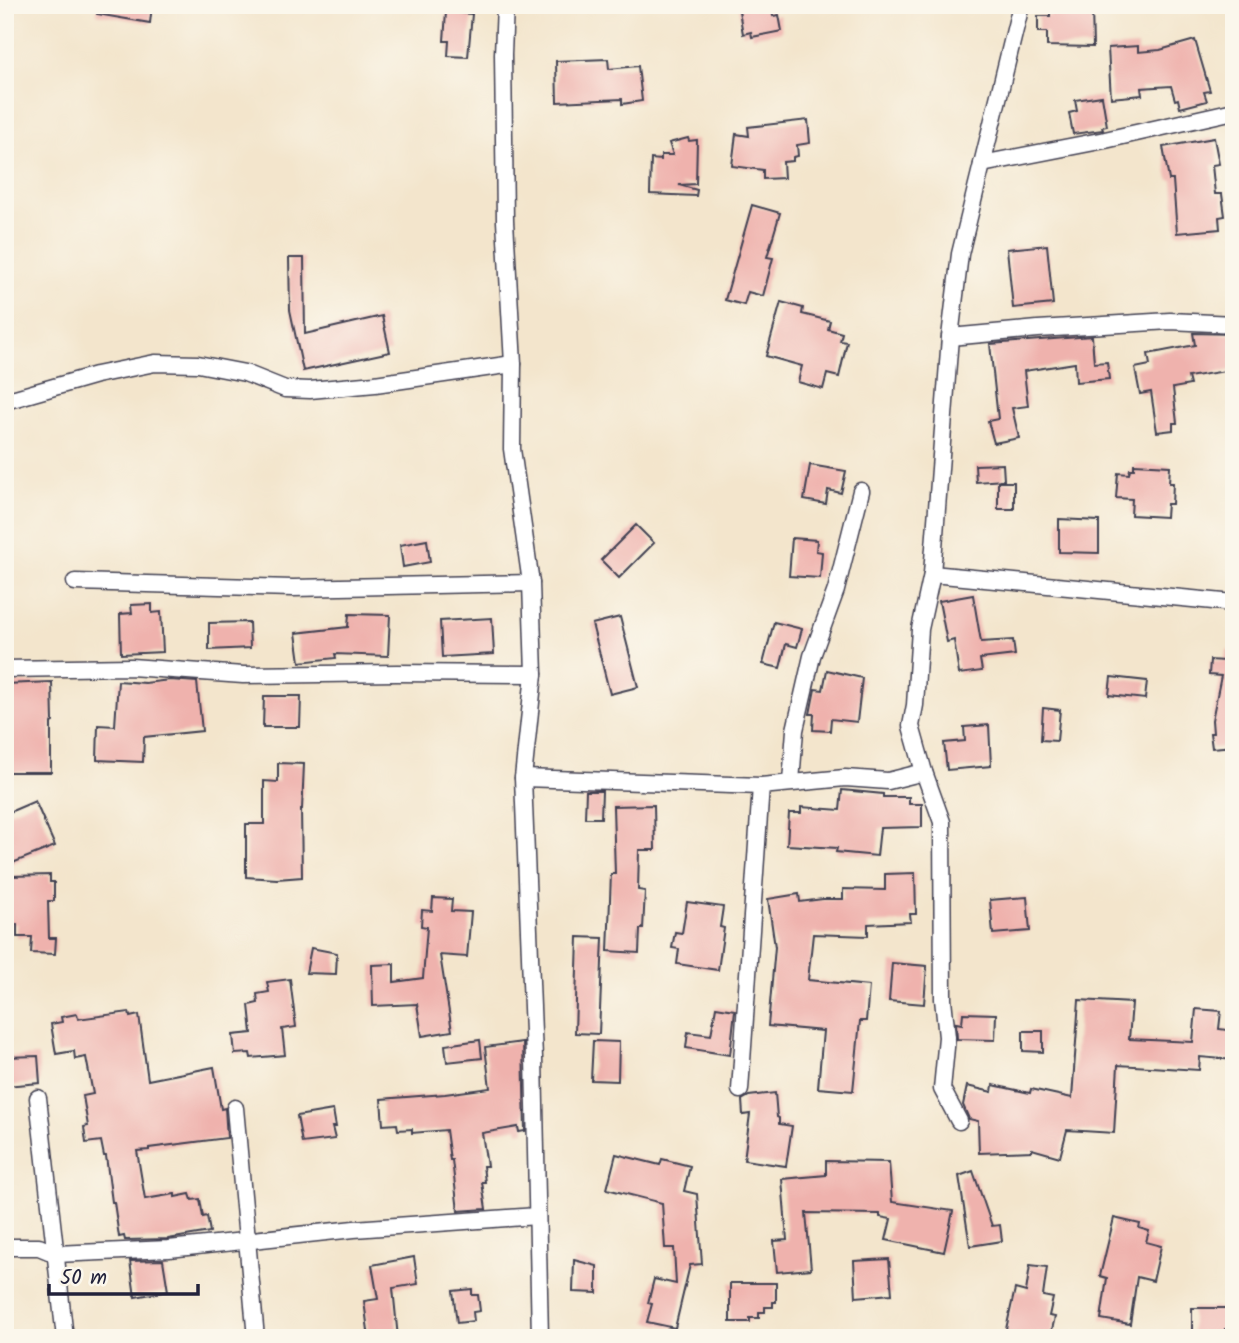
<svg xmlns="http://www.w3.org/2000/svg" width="1239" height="1343" viewBox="0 0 1239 1343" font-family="Kalam,sans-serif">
  <rect width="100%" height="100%" fill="#fbf7ec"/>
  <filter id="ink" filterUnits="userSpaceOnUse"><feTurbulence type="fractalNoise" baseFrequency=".0143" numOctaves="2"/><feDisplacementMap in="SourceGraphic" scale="14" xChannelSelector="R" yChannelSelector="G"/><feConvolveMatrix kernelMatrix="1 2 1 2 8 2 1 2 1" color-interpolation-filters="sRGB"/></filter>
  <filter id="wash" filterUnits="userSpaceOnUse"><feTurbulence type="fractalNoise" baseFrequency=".00686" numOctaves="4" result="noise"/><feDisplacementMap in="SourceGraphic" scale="28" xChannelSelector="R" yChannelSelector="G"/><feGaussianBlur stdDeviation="1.57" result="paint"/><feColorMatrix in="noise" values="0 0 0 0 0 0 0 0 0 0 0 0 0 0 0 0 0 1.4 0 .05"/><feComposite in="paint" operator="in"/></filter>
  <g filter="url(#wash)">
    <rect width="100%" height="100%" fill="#f3e5cc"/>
    <g id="blocks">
      <g fill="#efb2ad">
        <polygon points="98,5 152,5 150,23 97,14"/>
        <polygon points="738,5 771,5 773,16 779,15 782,31 752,37 751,32 743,34"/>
        <polygon points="1050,7 1092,8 1093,47 1047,46 1047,32 1038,32 1038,16 1050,16"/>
        <polygon points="446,12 472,14 468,57 448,56 449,41 444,41"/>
        <polygon points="1195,40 1210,91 1204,92 1207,101 1180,108 1178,99 1175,100 1171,86 1141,88 1142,95 1111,98 1108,48 1138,46 1138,52 1160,50"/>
        <polygon points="608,59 609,69 638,66 642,101 622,104 622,99 557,102 556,61"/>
        <polygon points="1102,96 1107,126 1102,127 1103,130 1073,134 1069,113 1077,111 1075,100"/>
        <polygon points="808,120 810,143 797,145 798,156 793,157 793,161 783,162 784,178 763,179 763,170 732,166 736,134 749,136 748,127"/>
        <polygon points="688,138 689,141 697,140 696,184 679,185 697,190 696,196 650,194 651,159 661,160 661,155 673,155 669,143"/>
        <polygon points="1214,138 1219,164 1212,165 1215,194 1222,194 1225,216 1219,217 1220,229 1177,233 1173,180 1169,180 1163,147"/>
        <polygon points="752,205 780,213 767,257 773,258 763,296 748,292 744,305 725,300"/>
        <polygon points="1047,245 1053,304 1013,308 1007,249"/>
        <polygon points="289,258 304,258 305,334 382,316 390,352 303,371 290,310"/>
        <polygon points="781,302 803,308 802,314 830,321 828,329 842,333 840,341 847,342 839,377 827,374 823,389 798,382 802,366 766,356"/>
        <polygon points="1193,333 1233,334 1234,359 1230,359 1232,370 1188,377 1190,385 1173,388 1177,423 1173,423 1173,430 1157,432 1151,392 1140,394 1135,368 1150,365 1148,354 1195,345"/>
        <polygon points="1092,336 1094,363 1107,362 1109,379 1076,382 1075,363 1024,371 1028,406 1012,408 1019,438 994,443 988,421 998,419 990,344"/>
        <polygon points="1003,464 1004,480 976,482 975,465"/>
        <polygon points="1134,464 1170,466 1169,483 1173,483 1172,504 1167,504 1166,517 1131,515 1132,499 1116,498 1118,473 1129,474 1130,469 1134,469"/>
        <polygon points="810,465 846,471 841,493 828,490 826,504 804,500"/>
        <rect x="998" y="482" width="16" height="27"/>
        <polygon points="1059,519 1099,521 1099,553 1059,552"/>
        <polygon points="636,525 654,543 619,578 601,560"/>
        <polygon points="792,538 817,540 816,551 822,552 820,578 789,576"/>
        <polygon points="427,540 430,562 403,567 400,545"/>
        <polygon points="973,595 981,642 1013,640 1015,655 980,659 982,671 959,674 954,640 947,642 939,601"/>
        <polygon points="152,604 152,613 161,612 163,652 121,654 120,614 132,613 131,605"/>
        <polygon points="349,614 390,615 388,656 335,654 336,658 300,662 296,633 348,627"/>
        <polygon points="620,617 638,687 610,694 592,624"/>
        <polygon points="492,618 494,654 442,657 440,621"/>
        <polygon points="249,622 250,648 209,650 209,623"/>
        <polygon points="774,622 802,629 797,647 786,644 780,668 763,664"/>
        <polygon points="1227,650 1234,650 1234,746 1212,748 1210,733 1213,733 1212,720 1221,676 1209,675 1210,660 1224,661"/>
        <polygon points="827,670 862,678 857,722 831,719 830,731 813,730 814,714 810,714 815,689 823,690"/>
        <polygon points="1111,677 1147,681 1145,699 1109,695"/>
        <polygon points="170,680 197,682 202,731 144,737 143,762 97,760 98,725 115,726 118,681 145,683"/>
        <polygon points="52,682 53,722 51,723 51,772 5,772 5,684"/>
        <polygon points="264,696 301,696 300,727 263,727"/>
        <polygon points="1043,708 1060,710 1057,741 1041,740"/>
        <polygon points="989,725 991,766 947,770 944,743 965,741 964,727"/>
        <polygon points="278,763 304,764 302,809 301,809 302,877 277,879 246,877 246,824 264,824 264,781 278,782"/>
        <polygon points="842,790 883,794 883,797 909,797 909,804 922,804 922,827 880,828 877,856 836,852 837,848 787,845 789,813 801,813 801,807 840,810"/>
        <polygon points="586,791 602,791 601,818 585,818"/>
        <polygon points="35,801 55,846 5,866 5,814"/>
        <polygon points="654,805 655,850 639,850 638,890 645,891 643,929 640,929 639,953 608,951 611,874 615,874 613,806"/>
        <polygon points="915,873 916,914 910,914 911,922 868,924 868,936 813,934 808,980 869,986 866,1021 860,1021 853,1091 818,1088 823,1031 768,1026 775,947 768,899 799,894 800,902 823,899 843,899 843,889 885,890 885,874"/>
        <polygon points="50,875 50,882 54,882 54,901 48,901 49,938 56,938 55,954 31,953 32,937 17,937 17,924 5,925 5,904 11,904 11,876"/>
        <polygon points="1027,897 1030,931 993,934 990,900"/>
        <polygon points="433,898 452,899 451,911 471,912 467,957 440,955 452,1031 422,1036 417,1004 373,1006 372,965 394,964 394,982 423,978 427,927 421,926 422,910 432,911"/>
        <polygon points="687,902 723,907 720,927 724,928 718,970 677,964 679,949 672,948 675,932 682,933"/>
        <polygon points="578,937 603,938 599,1034 575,1033"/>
        <polygon points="311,948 337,953 336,974 306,973"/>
        <polygon points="892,963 927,966 924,1004 889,1001"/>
        <polygon points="290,979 296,1027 282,1029 285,1055 251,1058 250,1053 235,1054 233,1035 252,1033 249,1005 258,1003 257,994 269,992 267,982"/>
        <polygon points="1079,1000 1132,1003 1129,1039 1193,1042 1196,1009 1221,1011 1219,1029 1234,1031 1234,1060 1200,1057 1199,1070 1118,1065 1114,1133 1067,1130 1060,1157 1032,1149 1032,1151 979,1153 978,1121 969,1119 963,1105 967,1086 992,1092 993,1085 1030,1093 1031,1089 1072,1098"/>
        <polygon points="716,1007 735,1010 730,1055 686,1048 688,1032 711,1035"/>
        <polygon points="129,1012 130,1017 139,1015 148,1080 214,1067 221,1109 225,1108 227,1138 149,1148 149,1150 137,1151 145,1199 175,1194 175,1197 190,1194 192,1200 200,1199 203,1217 207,1216 210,1232 168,1239 125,1240 124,1236 119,1237 114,1202 112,1202 106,1156 104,1156 101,1141 86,1143 84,1127 88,1126 83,1096 93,1094 86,1057 75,1059 74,1051 56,1054 51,1024 62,1022 61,1017 77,1014 78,1019"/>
        <polygon points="963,1013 996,1014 995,1040 957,1039 956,1023 962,1024"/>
        <polygon points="1023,1031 1043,1031 1043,1052 1023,1051"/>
        <polygon points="480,1040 482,1058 447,1062 445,1045"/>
        <polygon points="593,1041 619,1042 618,1081 591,1080"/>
        <polygon points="523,1042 525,1131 519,1132 518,1127 482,1133 487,1166 483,1166 485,1182 482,1182 486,1209 458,1211 452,1160 450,1160 446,1130 412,1133 412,1129 398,1130 397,1124 383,1125 381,1099 445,1094 490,1088 485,1047"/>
        <polygon points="38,1056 40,1083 5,1086 5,1057"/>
        <polygon points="775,1093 777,1117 779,1118 779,1124 792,1126 786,1166 744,1160 750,1114 743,1115 742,1100 749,1096"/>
        <polygon points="333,1110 336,1127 332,1127 335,1139 302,1143 297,1116"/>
        <polygon points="616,1154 660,1165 662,1159 690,1166 684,1191 697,1194 702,1264 690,1265 675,1328 647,1322 652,1304 648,1303 654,1279 676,1284 674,1248 665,1248 662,1203 607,1189"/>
        <polygon points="826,1161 889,1162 892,1202 953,1211 944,1252 886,1240 891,1219 880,1217 880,1214 806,1213 811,1269 777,1272 774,1241 787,1240 782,1179 826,1175"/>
        <polygon points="973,1171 992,1226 1000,1225 1002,1241 970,1246 959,1176"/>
        <polygon points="1114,1218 1140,1224 1139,1228 1149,1231 1146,1242 1161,1246 1153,1281 1137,1277 1130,1324 1101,1319 1107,1278 1100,1276"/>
        <polygon points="414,1257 418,1284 393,1288 398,1338 369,1338 364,1301 378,1299 372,1265"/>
        <polygon points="889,1259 892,1294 856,1297 854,1261"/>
        <polygon points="163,1260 168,1291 135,1297 130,1261"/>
        <polygon points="574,1260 597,1266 597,1293 573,1292"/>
        <polygon points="1030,1265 1047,1267 1043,1296 1053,1298 1049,1316 1055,1317 1050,1338 1004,1338 1015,1289 1026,1292"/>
        <polygon points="730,1283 776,1283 776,1302 773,1302 773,1307 765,1307 765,1312 759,1312 759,1318 750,1318 750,1322 730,1322"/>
        <polygon points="472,1289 472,1295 478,1295 480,1311 473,1312 474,1321 457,1323 453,1291"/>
        <polygon points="1192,1308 1228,1308 1228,1329 1225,1329 1225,1338 1192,1338"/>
      </g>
    </g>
  </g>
  <g filter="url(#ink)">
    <use href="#blocks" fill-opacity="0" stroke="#413f51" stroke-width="2"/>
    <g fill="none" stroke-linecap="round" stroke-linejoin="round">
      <defs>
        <g id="street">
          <polyline points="505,5 503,54 505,221 513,364 512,449 531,583 534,674 523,778 534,1058 540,1338"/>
          <polyline points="982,164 1105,140 1234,111"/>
          <polyline points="950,337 1038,329 1170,321 1234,324"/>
          <polyline points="5,401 96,375 155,363 198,364 245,373 285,389 310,390 375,384 513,364"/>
          <polyline points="932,574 1234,603"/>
          <polyline points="75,582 293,588 531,583"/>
          <polyline points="5,669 131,667 243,675 397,673 534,674"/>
          <polyline points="924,772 942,822 943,999 947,1037 942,1089 959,1121"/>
          <polyline points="523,778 761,786 845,778 888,781 924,772 911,726 915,705 920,629 932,574 950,337 960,254 1021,5"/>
          <polyline points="791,782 795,730 812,656 836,590 861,491"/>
          <polyline points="740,1090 761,786"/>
          <polyline points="38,1098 65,1338"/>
          <polyline points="235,1108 256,1338"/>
          <polyline points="5,1247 39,1247 56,1254 169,1249 354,1229 537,1216"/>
        </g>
      </defs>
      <use href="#street" stroke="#413f51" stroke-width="19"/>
      <use href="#street" stroke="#fff" stroke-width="16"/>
    </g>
  </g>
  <rect width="1239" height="1343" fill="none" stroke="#fbf7ec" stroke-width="28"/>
  <path d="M49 1284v10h149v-10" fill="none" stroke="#22223b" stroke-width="3.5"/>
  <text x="60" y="1284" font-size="21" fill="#22223b" stroke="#fbf7ec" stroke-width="5" paint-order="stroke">50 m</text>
</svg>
